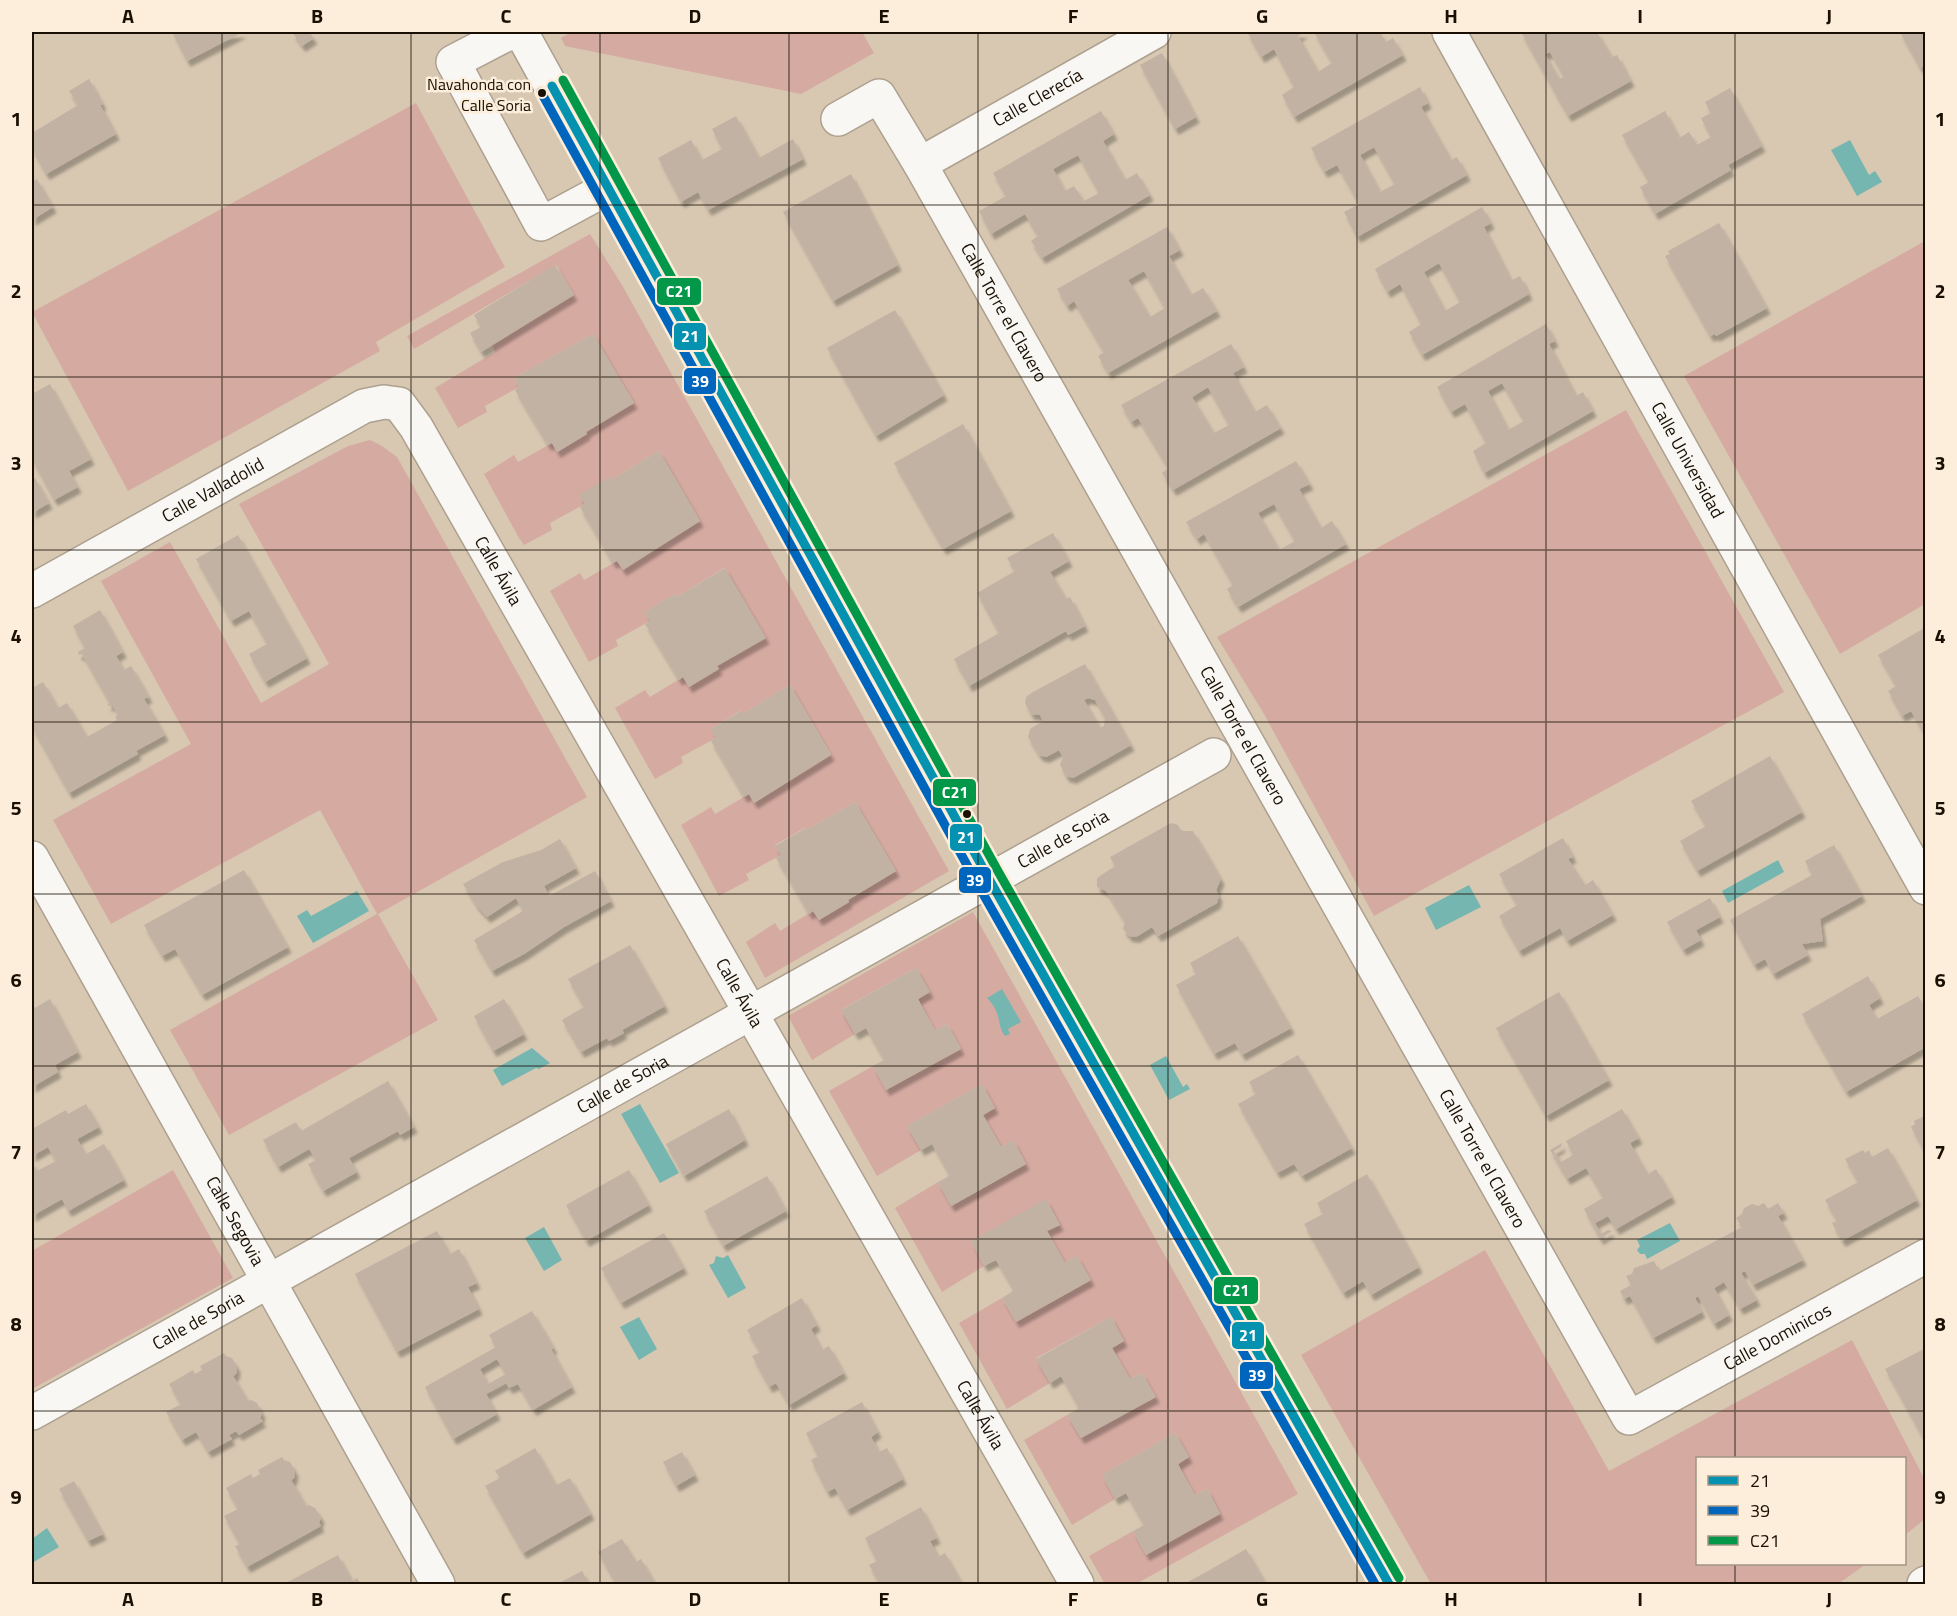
<svg xmlns="http://www.w3.org/2000/svg" width="1957" height="1616" viewBox="0 0 1957 1616" font-family="'Titillium Web',sans-serif">
  <defs>
    <filter id="shadow"><feDropShadow dx="3.5" dy="6" stdDeviation="1.5" flood-color="#0004"/></filter>
  </defs>
  <rect width="100%" height="100%" fill="#d8c8b2"/>
  <g fill="#d5aaa1">
    <polygon points="572,32 862,32 874,53 801,94 565,46 561,38"/>
    <polygon points="416,103 505,267 376,342 380,351 128,491 32,312"/>
    <polygon points="590,234 622,285 949,871 765,978 746,942 775,923 780,931 813,911 819,920 849,902 848,900 896,871 855,802 807,830 805,828 775,845 781,855 746,874 749,880 719,896 681,825 711,807 715,814 749,794 754,803 831,754 790,685 742,714 740,711 711,729 716,738 681,757 683,763 655,779 615,708 645,690 650,697 683,677 689,687 718,668 717,666 765,638 724,568 677,597 675,594 645,612 650,621 616,640 618,646 589,662 550,591 580,573 584,580 617,561 623,569 700,521 659,451 611,480 609,478 580,496 585,504 550,523 552,530 524,545 519,538 484,474 514,455 518,462 552,443 558,452 587,434 586,432 634,403 593,334 514,378 519,387 485,406 487,412 458,428 435,388 495,352 492,345 574,295 556,265 414,349 407,336"/>
    <polygon points="1925,241 1925,604 1840,654 1684,376"/>
    <polygon points="1626,410 1784,692 1374,916 1264,714 1217,637"/>
    <polygon points="370,440 382,446 397,457 587,797 378,914 438,1020 229,1135 170,1030 377,914 320,810 111,924 53,820 191,744 101,581 170,542 261,703 329,664 239,504 348,446"/>
    <polygon points="973,912 1298,1494 1136,1584 1105,1584 1089,1556 1133,1531 1146,1555 1220,1513 1207,1489 1195,1495 1178,1464 1189,1457 1175,1433 1102,1475 1115,1499 1072,1525 1024,1440 1067,1415 1081,1438 1155,1397 1142,1373 1130,1379 1112,1348 1124,1341 1111,1317 1036,1358 1050,1383 1007,1409 959,1323 1002,1298 1016,1322 1090,1280 1077,1256 1065,1263 1047,1231 1059,1224 971,1241 984,1266 942,1292 895,1208 938,1182 952,1206 1026,1164 1013,1140 1001,1147 983,1115 995,1108 982,1084 907,1126 921,1150 877,1176 829,1091 873,1066 886,1090 961,1048 947,1024 935,1030 918,999 929,992 916,968 842,1009 855,1034 812,1060 788,1016"/>
    <polygon points="173,1170 233,1278 32,1389 32,1251"/>
    <polygon points="1485,1250 1609,1471 1852,1340 1925,1480 1925,1519 1905,1535 1904,1458 1698,1458 1698,1564 1866,1564 1838,1584 1431,1584 1301,1355"/>
  </g>
  <g fill="#75b6b1">
    <polygon points="1850,140 1869,175 1875,171 1882,182 1857,196 1831,150"/>
    <polygon points="1778,860 1784,872 1728,903 1722,891"/>
    <polygon points="1469,885 1481,907 1436,930 1425,908"/>
    <polygon points="357,891 369,911 313,943 297,916 307,910 311,916"/>
    <path d="M1002 989 1021 1022 1008 1029 1010 1034 1005 1036C996 1025 1003 1014 987 998Z"/>
    <polygon points="532,1048 550,1063 539,1069 536,1068 502,1086 493,1070"/>
    <polygon points="1166,1056 1183,1087 1187,1084 1190,1089 1169,1100 1150,1065"/>
    <polygon points="640,1104 679,1173 660,1183 621,1114"/>
    <polygon points="1670,1223 1680,1241 1647,1259 1645,1254 1640,1254 1637,1250 1640,1246 1637,1240"/>
    <polygon points="544,1227 562,1260 544,1271 525,1238"/>
    <polygon points="728,1255 746,1288 728,1298 709,1265 714,1263 716,1256 723,1258"/>
    <polygon points="639,1317 657,1349 639,1360 620,1327"/>
    <polygon points="47,1528 59,1547 32,1563 32,1539"/>
  </g>
  <g fill="#c2b2a3" fill-rule="evenodd" filter="url(#shadow)">
    <polygon points="172,32 243,32 187,61"/>
    <polygon points="292,32 309,32 314,38 302,46"/>
    <polygon points="1247,32 1305,32 1298,36 1318,72 1332,63 1314,32 1380,32 1386,42 1393,38 1403,55 1294,117 1282,95 1294,87 1274,49 1261,57"/>
    <path d="M1521 32H1597L1612 57 1617 55 1631 81 1568 116ZM1550 52 1564 77 1559 79 1545 54Z"/>
    <polygon points="1900,32 1926,32 1926,65 1920,68"/>
    <polygon points="1162,53 1196,117 1175,129 1140,65"/>
    <polygon points="89,79 103,104 100,105 116,134 46,174 32,149 32,133 78,105 69,91"/>
    <path d="M1420 87 1428 103 1421 107 1451 160 1457 157 1467 175 1357 237 1344 212 1359 204 1337 165 1324 172 1311 148ZM1374 147 1395 184 1380 192 1360 155Z"/>
    <polygon points="1730,88 1762,146 1728,165 1731,170 1655,214 1640,187 1649,182 1622,135 1665,111 1679,138 1689,132 1697,145 1711,137 1701,118 1711,113 1705,102"/>
    <path d="M1101 111 1114 134 1103 141 1125 180 1137 173 1150 195 1042 258 1031 241 1038 236 1025 214 991 234 979 211 1006 196 993 173ZM1078 155 1099 193 1084 201 1074 186 1065 191 1053 169Z"/>
    <polygon points="736,116 759,158 793,139 803,159 708,210 698,192 681,202 658,158 691,140 702,160 722,149 712,129"/>
    <polygon points="851,174 898,265 833,301 783,212"/>
    <polygon points="37,179 53,207 32,220 32,182"/>
    <path d="M1482 207 1491 223 1484 227 1508 274 1512 280 1520 276 1529 294 1422 355 1409 332 1421 324 1400 284 1387 292 1375 269ZM1439 263 1460 302 1445 311 1424 272Z"/>
    <polygon points="1719,223 1767,308 1716,336 1715,334 1710,336 1665,256 1670,254 1668,251"/>
    <path d="M1167 227 1180 250 1169 256 1191 295 1203 288 1217 311 1108 373 1098 356 1104 352 1078 308 1074 301 1067 306 1057 289ZM1144 271 1165 308 1150 317 1128 280Z"/>
    <polygon points="555,265 574,295 481,352 470,333 481,327 474,315"/>
    <polygon points="895,310 944,395 876,436 827,348"/>
    <path d="M1546 324 1555 341 1549 344 1576 396 1583 392 1593 411 1484 473 1473 451 1486 443 1465 404 1451 412 1437 387ZM1502 383 1524 421 1508 430 1488 391Z"/>
    <polygon points="593,334 634,403 586,432 587,434 557,452 552,443 548,445 523,404 515,390 519,387 514,378"/>
    <path d="M1231 344 1244 367 1233 373 1255 412 1267 405 1281 428 1173 490 1162 473 1168 468 1138 418 1131 422 1121 405ZM1208 387 1229 425 1214 433 1192 397Z"/>
    <polygon points="50,384 91,459 69,471 78,487 54,500 32,459 32,394"/>
    <polygon points="963,424 1011,511 943,549 894,463"/>
    <polygon points="659,451 700,521 623,570 617,561 613,563 580,507 585,504 579,495 609,477 611,480"/>
    <path d="M1296 461 1310 484 1299 489 1321 528 1332 521 1346 544 1238 607 1227 589 1233 585 1204 534 1197 539 1186 522ZM1274 504 1295 541 1279 550 1258 513Z"/>
    <polygon points="35,478 49,503 32,513 32,480"/>
    <polygon points="1053,533 1069,561 1050,572 1066,599 1070,597 1085,626 1068,635 1066,631 969,686 954,659 999,633 977,593 1015,571 1007,558"/>
    <polygon points="238,535 307,658 265,682 249,654 267,644 249,611 231,621 196,559"/>
    <polygon points="725,568 766,638 717,666 719,669 689,687 683,677 679,680 645,624 650,621 645,612 675,594 677,597"/>
    <polygon points="100,610 123,652 116,656 124,670 131,666 149,697 144,699 165,735 136,751 138,754 69,793 32,727 32,688 43,682 58,708 67,703 87,737 117,720 115,717 118,715 112,704 109,706 107,704 110,703 82,654 79,655 78,652 85,648 73,626"/>
    <polygon points="1926,627 1926,736 1911,711 1902,716 1888,691 1896,686 1878,655"/>
    <path d="M1085 664 1131 745 1073 778 1066 776 1060 765 1063 757 1059 750 1046 757 1039 755 1028 737 1030 729 1043 721 1040 715 1031 714 1025 703 1026 697 1033 692ZM1088 698 1095 700 1105 718 1104 726 1100 728 1084 700Z"/>
    <polygon points="790,685 831,755 754,803 749,794 744,797 711,741 716,738 711,729 741,711 742,714"/>
    <polygon points="1770,756 1802,812 1697,871 1680,841 1706,826 1691,801"/>
    <polygon points="855,802 896,871 848,900 849,902 819,920 813,911 809,914 793,886 776,858 781,855 775,846 806,828 807,830"/>
    <polygon points="1171,823 1178,825 1181,831 1193,831 1208,856 1221,879 1216,890 1219,896 1217,903 1158,936 1152,927 1136,937 1129,936 1123,929 1125,922 1106,891 1097,887 1097,878 1115,866 1110,857"/>
    <polygon points="1563,838 1573,857 1568,859 1585,885 1593,880 1613,915 1567,941 1560,928 1519,951 1499,916 1517,905 1499,874"/>
    <polygon points="560,839 576,868 544,886 549,896 595,871 611,901 564,927 524,954 492,971 474,940 523,911 516,898 487,917 476,905 463,884 503,862 541,850"/>
    <polygon points="1834,845 1862,896 1820,919 1823,941 1802,944 1808,955 1773,974 1765,959 1754,965 1730,920 1812,875 1805,861"/>
    <polygon points="244,870 288,947 202,995 175,949 162,956 144,925"/>
    <polygon points="1710,898 1720,917 1696,930 1701,940 1683,950 1667,922"/>
    <polygon points="1238,936 1291,1028 1242,1055 1235,1043 1214,1054 1176,985 1196,974 1190,963"/>
    <polygon points="630,945 665,1006 622,1030 624,1033 609,1041 607,1038 581,1052 562,1020 584,1007 568,979"/>
    <polygon points="916,968 930,992 918,999 926,1015 935,1030 947,1024 961,1049 886,1090 873,1066 884,1060 866,1028 855,1034 841,1010"/>
    <polygon points="1868,976 1880,998 1869,1005 1877,1019 1918,996 1926,1009 1926,1047 1846,1092 1802,1014"/>
    <polygon points="1559,992 1609,1080 1546,1116 1496,1028"/>
    <polygon points="50,999 78,1052 55,1065 58,1072 32,1087 32,1002 35,1008"/>
    <polygon points="504,999 524,1034 493,1051 474,1016"/>
    <polygon points="1298,1055 1352,1148 1302,1176 1294,1164 1277,1173 1238,1104 1256,1094 1249,1082"/>
    <polygon points="388,1081 414,1127 400,1135 398,1131 349,1158 357,1172 323,1191 308,1164 316,1160 309,1149 278,1167 263,1140 296,1122 301,1131"/>
    <polygon points="982,1084 995,1108 983,1115 1001,1147 1013,1140 1026,1164 951,1206 938,1182 949,1176 945,1167 932,1144 921,1150 907,1126"/>
    <polygon points="86,1104 99,1127 77,1139 86,1154 104,1144 124,1180 68,1211 62,1199 32,1216 32,1161 37,1171 56,1161 48,1147 32,1156 32,1129 66,1110 68,1114"/>
    <polygon points="729,1109 745,1140 684,1176 666,1144"/>
    <polygon points="1622,1109 1639,1138 1630,1143 1638,1158 1648,1174 1656,1169 1672,1197 1616,1229 1608,1216 1595,1223 1601,1234 1608,1230 1612,1231 1600,1239 1584,1209 1603,1198 1595,1183 1586,1168 1567,1179 1550,1150 1562,1143 1561,1147 1554,1151 1561,1162 1573,1155 1566,1141"/>
    <polygon points="1926,1115 1926,1154 1911,1127 1915,1124 1914,1121"/>
    <polygon points="1888,1148 1917,1200 1842,1241 1832,1223 1837,1221 1825,1200 1858,1182 1845,1159 1863,1150 1865,1153 1869,1150 1872,1157"/>
    <polygon points="629,1170 649,1205 586,1241 566,1205"/>
    <polygon points="1367,1174 1419,1267 1371,1295 1363,1281 1343,1293 1304,1224 1323,1214 1317,1203"/>
    <polygon points="767,1176 786,1211 723,1246 704,1211"/>
    <polygon points="1046,1199 1060,1225 1047,1231 1065,1263 1077,1256 1091,1280 1016,1322 1002,1298 1013,1291 1009,1282 996,1260 984,1266 971,1241"/>
    <polygon points="1764,1203 1768,1209 1778,1203 1784,1213 1778,1216 1803,1260 1753,1285 1745,1271 1741,1273 1757,1300 1740,1309 1724,1282 1714,1288 1729,1315 1714,1324 1698,1296 1695,1298 1702,1312 1653,1338 1630,1296 1624,1299 1620,1291 1631,1285 1626,1276 1632,1274 1634,1268 1654,1261 1659,1271 1742,1227 1736,1218 1742,1214 1744,1208 1752,1204 1758,1206"/>
    <polygon points="437,1231 450,1254 459,1249 477,1283 468,1287 479,1309 397,1352 355,1274"/>
    <polygon points="664,1233 684,1268 621,1303 601,1268"/>
    <polygon points="802,1298 817,1325 811,1329 822,1350 829,1346 844,1373 789,1405 776,1383 769,1387 752,1356 760,1352 747,1330"/>
    <path d="M532 1311 554 1348 551 1349 572 1387 533 1410 518 1384 509 1388 506 1383 486 1394 497 1414 453 1439 425 1387 496 1347 489 1335ZM497 1359 506 1374 488 1384 480 1369Z"/>
    <polygon points="1111,1317 1124,1341 1112,1348 1130,1379 1142,1373 1156,1397 1081,1438 1067,1415 1079,1408 1061,1376 1050,1383 1036,1359"/>
    <polygon points="1926,1348 1926,1434 1922,1436 1885,1369"/>
    <polygon points="224,1353 226,1356 232,1358 237,1367 236,1374 233,1376 248,1401 251,1400 257,1403 262,1413 260,1418 263,1421 239,1435 236,1431 229,1435 232,1439 208,1452 196,1432 182,1440 166,1412 181,1404 169,1384 193,1370 195,1374 202,1370 200,1366"/>
    <polygon points="862,1402 878,1432 871,1437 879,1452 887,1448 903,1479 847,1510 835,1488 827,1492 811,1460 818,1456 806,1433"/>
    <polygon points="1175,1433 1189,1457 1178,1464 1186,1480 1195,1495 1207,1489 1220,1514 1146,1555 1133,1531 1144,1525 1126,1493 1115,1499 1102,1475"/>
    <polygon points="535,1448 556,1485 570,1478 591,1514 523,1553 485,1486 500,1478 495,1471"/>
    <polygon points="682,1452 695,1475 676,1486 663,1462"/>
    <polygon points="282,1457 284,1460 290,1462 295,1471 294,1478 291,1480 306,1506 309,1505 315,1508 321,1517 319,1523 321,1526 247,1567 235,1546 240,1544 224,1516 238,1509 226,1488 251,1474 253,1478 260,1474 258,1470"/>
    <polygon points="74,1481 103,1534 88,1541 59,1489"/>
    <polygon points="921,1507 937,1538 930,1541 938,1557 945,1553 962,1584 880,1584 869,1565 877,1561 865,1538"/>
    <polygon points="622,1539 636,1562 641,1559 655,1583 652,1584 616,1584 598,1552"/>
    <polygon points="1246,1549 1266,1584 1184,1584 1208,1571"/>
    <polygon points="338,1555 352,1581 357,1578 361,1584 284,1584"/>
    <polygon points="582,1571 589,1584 593,1582 594,1584 557,1584"/>
  </g>
  <g fill="none" stroke-linecap="round" stroke-linejoin="round">
    <defs>
      <g id="minor">
        <polyline points="511,32 453,62 541,224 608,188"/>
        <polyline points="521,32 989,879 1389,1584"/>
        <path id="s1" d="M1449 32 1926 888"/>
        <path id="s2" d="M838 119 879 96 920 164 1629 1418 1926 1256"/>
        <path id="s3" d="M920 164 1154 32"/>
        <path id="s4" d="M32 591 364 406 384 402 399 404 416 427 1077 1584"/>
        <path id="s5" d="M32 858 438 1584"/>
        <path id="s6" d="M32 1413 1214 755"/>
        <polyline points="1924,1584 1926,1583"/>
      </g>
    </defs>
    <use href="#minor" stroke="#ada08f" stroke-width="36"/>
    <use href="#minor" stroke="#f9f7f3" stroke-width="33"/>
    <defs>
      <polyline id="bus-1" points="552,86 989,879 1389,1584"/>
      <polyline id="bus-2" points="541,92 978,885 1375,1584"/>
      <polyline id="bus-3" points="563,80 999,873 1399,1578"/>
    </defs>
    <use href="#bus-1" stroke="#fceeda" stroke-width="14"/>
    <use href="#bus-2" stroke="#fceeda" stroke-width="14"/>
    <use href="#bus-3" stroke="#fceeda" stroke-width="14"/>
    <use href="#bus-1" stroke="#0492b0" stroke-width="9"/>
    <use href="#bus-2" stroke="#0065bd" stroke-width="9"/>
    <use href="#bus-3" stroke="#029749" stroke-width="9"/>
  </g>
  <path fill="none" stroke="#191003" stroke-width="1.5" stroke-opacity="0.55" d="M222 32V1584M411 32V1584M600 32V1584M789 32V1584M978 32V1584M1168 32V1584M1357 32V1584M1546 32V1584M1735 32V1458M32 205H1926M32 377H1926M32 550H1926M32 722H1926M32 894H1926M32 1066H1926M32 1239H1926M32 1411H1926M1735 1564V1584"/>
  <g fill="#191003" stroke="#fceeda" stroke-width="2">
    <circle cx="542" cy="93" r="5"/>
    <circle cx="967" cy="814" r="5"/>
  </g>
  <g text-anchor="middle" stroke-width="5" stroke-linejoin="round" paint-order="stroke">
    <g font-size="16" fill="#191003" stroke="#fceeda" text-anchor="end">
      <text x="531" y="90">Navahonda con<tspan x="531" dy="21">Calle Soria</tspan></text>
    </g>
    <g font-size="18" fill="#191003" stroke="#fceeda">
      <text dy="6" stroke="none"><textPath href="#s3" startOffset="135">Calle Clerecía</textPath></text>
      <text dy="6" stroke="none"><textPath href="#s2" startOffset="297">Calle Torre el Clavero</textPath></text>
      <text dy="6" stroke="none"><textPath href="#s1" startOffset="490">Calle Universidad</textPath></text>
      <text dy="6" stroke="none"><textPath href="#s4" startOffset="207">Calle Valladolid</textPath></text>
      <text dy="6" stroke="none"><textPath href="#s4" startOffset="610">Calle Ávila</textPath></text>
      <text dy="6" stroke="none"><textPath href="#s2" startOffset="783">Calle Torre el Clavero</textPath></text>
      <text dy="6" stroke="none"><textPath href="#s6" startOffset="1180">Calle de Soria</textPath></text>
      <text dy="6" stroke="none"><textPath href="#s4" startOffset="1096">Calle Ávila</textPath></text>
      <text dy="6" stroke="none"><textPath href="#s6" startOffset="676">Calle de Soria</textPath></text>
      <text dy="6" stroke="none"><textPath href="#s2" startOffset="1269">Calle Torre el Clavero</textPath></text>
      <text dy="6" stroke="none"><textPath href="#s5" startOffset="416">Calle Segovia</textPath></text>
      <text dy="6" stroke="none"><textPath href="#s6" startOffset="190">Calle de Soria</textPath></text>
      <text dy="6" stroke="none"><textPath href="#s2" startOffset="1736">Calle Dominicos</textPath></text>
      <text dy="6" stroke="none"><textPath href="#s4" startOffset="1582">Calle Ávila</textPath></text>
    </g>
  </g>
  <g stroke="#fceeda" stroke-width="2">
    <rect x="656" y="277" width="46" height="29" rx="6" fill="#029749"/>
    <rect x="673" y="322" width="34" height="29" rx="6" fill="#0492b0"/>
    <rect x="683" y="367" width="34" height="28" rx="6" fill="#0065bd"/>
    <rect x="932" y="778" width="45" height="29" rx="6" fill="#029749"/>
    <rect x="949" y="823" width="34" height="29" rx="6" fill="#0492b0"/>
    <rect x="958" y="866" width="34" height="28" rx="6" fill="#0065bd"/>
    <rect x="1213" y="1276" width="46" height="29" rx="6" fill="#029749"/>
    <rect x="1231" y="1321" width="34" height="29" rx="6" fill="#0492b0"/>
    <rect x="1239" y="1361" width="35" height="29" rx="6" fill="#0065bd"/>
  </g>
  <g font-size="16" text-anchor="middle" font-weight="bold" fill="#fff">
    <text x="679" y="297">C21</text>
    <text x="690" y="342">21</text>
    <text x="700" y="387">39</text>
    <text x="955" y="798">C21</text>
    <text x="966" y="843">21</text>
    <text x="975" y="886">39</text>
    <text x="1236" y="1296">C21</text>
    <text x="1248" y="1341">21</text>
    <text x="1257" y="1381">39</text>
  </g>
  <rect width="1957" height="1616" fill="none" stroke="#fceeda" stroke-width="66"/>
  <rect x="1696" y="1457" width="210" height="108" fill="#fceeda" stroke="#a19584" stroke-width="1.5"/>
  <rect x="1708" y="1476" width="30" height="9" fill="#0492b0" stroke="#a19584" stroke-width="1.5"/>
  <text x="1750" y="1487" font-size="18" fill="#191003">21</text>
  <rect x="1708" y="1506" width="30" height="9" fill="#0065bd" stroke="#a19584" stroke-width="1.5"/>
  <text x="1750" y="1517" font-size="18" fill="#191003">39</text>
  <rect x="1708" y="1536" width="30" height="9" fill="#029749" stroke="#a19584" stroke-width="1.5"/>
  <text x="1750" y="1547" font-size="18" fill="#191003">C21</text>
  <rect x="33" y="33" width="1891" height="1550" fill="none" stroke="#191003" stroke-width="2"/>
  <g font-size="20" text-anchor="middle" font-weight="bold" fill="#191003">
    <text x="128" y="23">A</text>
    <text x="317" y="23">B</text>
    <text x="506" y="23">C</text>
    <text x="695" y="23">D</text>
    <text x="884" y="23">E</text>
    <text x="1073" y="23">F</text>
    <text x="1262" y="23">G</text>
    <text x="1451" y="23">H</text>
    <text x="1640" y="23">I</text>
    <text x="1829" y="23">J</text>
    <text x="16" y="126">1</text>
    <text x="1940" y="126">1</text>
    <text x="16" y="298">2</text>
    <text x="1940" y="298">2</text>
    <text x="16" y="470">3</text>
    <text x="1940" y="470">3</text>
    <text x="16" y="643">4</text>
    <text x="1940" y="643">4</text>
    <text x="16" y="815">5</text>
    <text x="1940" y="815">5</text>
    <text x="16" y="987">6</text>
    <text x="1940" y="987">6</text>
    <text x="16" y="1159">7</text>
    <text x="1940" y="1159">7</text>
    <text x="16" y="1331">8</text>
    <text x="1940" y="1331">8</text>
    <text x="16" y="1504">9</text>
    <text x="1940" y="1504">9</text>
    <text x="128" y="1606">A</text>
    <text x="317" y="1606">B</text>
    <text x="506" y="1606">C</text>
    <text x="695" y="1606">D</text>
    <text x="884" y="1606">E</text>
    <text x="1073" y="1606">F</text>
    <text x="1262" y="1606">G</text>
    <text x="1451" y="1606">H</text>
    <text x="1640" y="1606">I</text>
    <text x="1829" y="1606">J</text>
  </g>
</svg>
